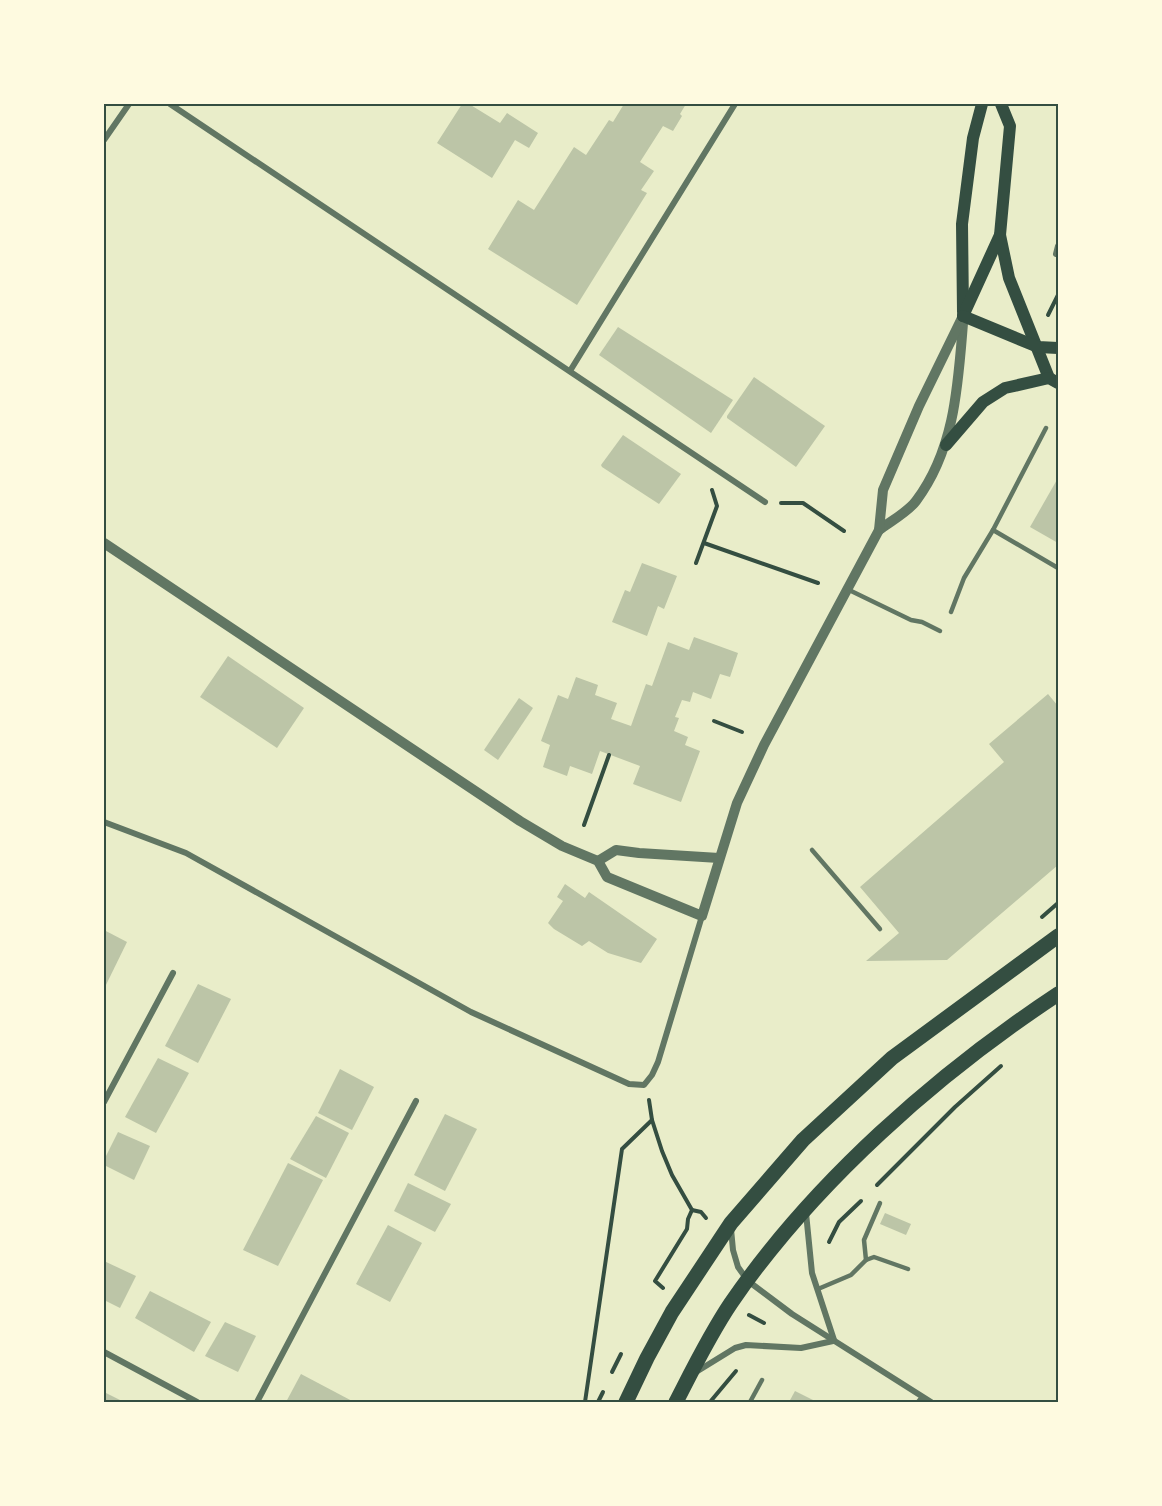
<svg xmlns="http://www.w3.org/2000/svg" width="1162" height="1506" viewBox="0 0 1162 1506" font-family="'Roboto Condensed',sans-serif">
  <rect width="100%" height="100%" fill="#e9edc9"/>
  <g fill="#bcc5a7">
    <polygon points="462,104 469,104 500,123 507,113 538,133 529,148 515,140 492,178 437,143"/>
    <polygon points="624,104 686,104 680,114 682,116 673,131 663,126 640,162 654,171 641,190 647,193 577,305 488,249 518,200 534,210 574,147 586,155 609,120 613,122"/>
    <polygon points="618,327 733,400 711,433 599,355"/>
    <polygon points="754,377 825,426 796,467 727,418 727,416"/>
    <polygon points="623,435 681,474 659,504 602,467 601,465"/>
    <polygon points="1058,478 1058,543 1030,527"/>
    <polygon points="642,563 677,576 664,609 658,606 647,636 612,622 625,590 630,592"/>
    <polygon points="694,637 738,653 730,677 720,674 711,699 693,692 690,702 682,700 675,717 679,718 674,731 688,737 685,745 700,751 681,802 633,784 640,766 600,751 592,774 570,766 567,776 543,767 550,745 541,741 558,695 568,699 576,677 598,685 595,695 617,703 611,719 631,726 646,684 652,686 668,642 689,650"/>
    <polygon points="228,656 304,708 277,748 200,697"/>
    <polygon points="1048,694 1058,706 1058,865 947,960 866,961 899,933 860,887 1004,762 989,744"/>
    <polygon points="519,698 533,708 498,760 484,750"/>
    <polygon points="565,884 585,898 589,892 657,939 641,963 608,953 589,941 582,946 554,929 548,923 563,901 557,897"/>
    <polygon points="104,930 127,942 104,989"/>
    <polygon points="198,984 231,999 198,1063 165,1046"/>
    <polygon points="158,1058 189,1073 156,1133 125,1117"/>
    <polygon points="340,1069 374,1087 352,1130 318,1113"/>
    <polygon points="445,1114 477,1129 445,1191 414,1175"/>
    <polygon points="316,1116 349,1133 326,1178 290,1159"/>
    <polygon points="118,1132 150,1146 134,1180 104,1165 104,1160"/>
    <polygon points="288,1163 323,1180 278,1266 243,1250"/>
    <polygon points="408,1183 451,1204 435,1232 394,1211"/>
    <polygon points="885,1213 911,1224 906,1235 880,1224"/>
    <polygon points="388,1225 422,1243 390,1302 356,1284"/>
    <polygon points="104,1261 136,1276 120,1308 104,1300"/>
    <polygon points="150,1291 211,1322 194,1352 135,1318"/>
    <polygon points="225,1322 256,1336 238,1372 205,1356"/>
    <polygon points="301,1374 354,1402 286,1402"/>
    <polygon points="795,1391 817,1402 789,1402"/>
    <polygon points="104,1392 124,1402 104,1402"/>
  </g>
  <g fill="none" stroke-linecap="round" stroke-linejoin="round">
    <g stroke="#344e41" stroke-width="4">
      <polyline points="1048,315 1058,295"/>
      <polyline points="781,503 803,503 844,531"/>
      <polyline points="704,543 818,583"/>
      <polyline points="696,563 717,506 712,490"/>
      <polyline points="714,721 742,732"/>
      <polyline points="584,825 609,755"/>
      <polyline points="1042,917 1058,903"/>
      <polyline points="649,1100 652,1120 662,1151 672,1175 692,1210 688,1219 687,1229 655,1281 663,1288"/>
      <polyline points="877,1185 955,1107 1001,1066"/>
      <polyline points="692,1210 701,1212 706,1218"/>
      <polyline points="829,1242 839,1222 861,1201"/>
      <polyline points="749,1315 764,1323"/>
      <polyline points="612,1372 621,1354"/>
      <polyline points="585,1402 622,1149 652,1120"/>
      <polyline points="598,1402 603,1392"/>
      <polyline points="710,1402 736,1371"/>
    </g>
    <g stroke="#617663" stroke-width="4.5">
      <polyline points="993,530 1046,428"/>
      <polyline points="847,589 911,620 922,622 940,631"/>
      <polyline points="951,612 964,578 993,530 1058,568"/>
      <polyline points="812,850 880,929"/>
      <polyline points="866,1260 864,1240 880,1203"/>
      <polyline points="818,1289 851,1275 866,1260 874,1257 908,1269"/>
      <polyline points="750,1402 762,1380"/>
      <polyline points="918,1402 922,1397"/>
    </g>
    <g stroke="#617663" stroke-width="6">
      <polyline points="170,104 765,502"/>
      <polyline points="104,140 129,104"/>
      <polyline points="1056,254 1058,246"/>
      <polyline points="570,371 735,104"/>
      <polyline points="104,822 186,853 471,1012 629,1084 644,1085 652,1075 658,1062 702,916"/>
      <polyline points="104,1102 173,973"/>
      <polyline points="806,1213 812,1273 834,1340"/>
      <polyline points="731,1229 733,1250 738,1267 748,1281 792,1314 931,1402"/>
      <polyline points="104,1352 197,1402"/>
      <polyline points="696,1372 735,1348 746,1345 801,1348 833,1341"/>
      <polyline points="257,1402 416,1101"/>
    </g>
    <g stroke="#617663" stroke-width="10">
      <path d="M879 530C891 521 908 512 916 501 955 449 958 385 963 323"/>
      <polyline points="104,543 520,821 562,846 598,861 607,877 702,916 737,803 764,745 879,530 883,490 919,406 963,316"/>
      <polyline points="598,861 616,850 639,853 719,858"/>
    </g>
    <g stroke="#344e41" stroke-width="12">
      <polyline points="1000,235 1009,278 1049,378"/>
      <polyline points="963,312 962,224 973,138 982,104"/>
      <polyline points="963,316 1000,235 1010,126 1001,104"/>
      <polyline points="963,316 1038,347 1058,348"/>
      <polyline points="946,445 983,402 1005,388 1049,378 1058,383"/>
    </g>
    <g stroke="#344e41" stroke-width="15">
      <polyline points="626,1402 647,1358 672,1312 731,1223 803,1140 892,1058 1058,936"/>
      <path d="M676 1402C693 1369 710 1334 731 1303 814 1182 937 1074 1058 994"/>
    </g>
  </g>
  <rect width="1162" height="1506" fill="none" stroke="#fefae0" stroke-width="210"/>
  <rect x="105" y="105" width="952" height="1296" fill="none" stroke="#344e41" stroke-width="2"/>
</svg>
